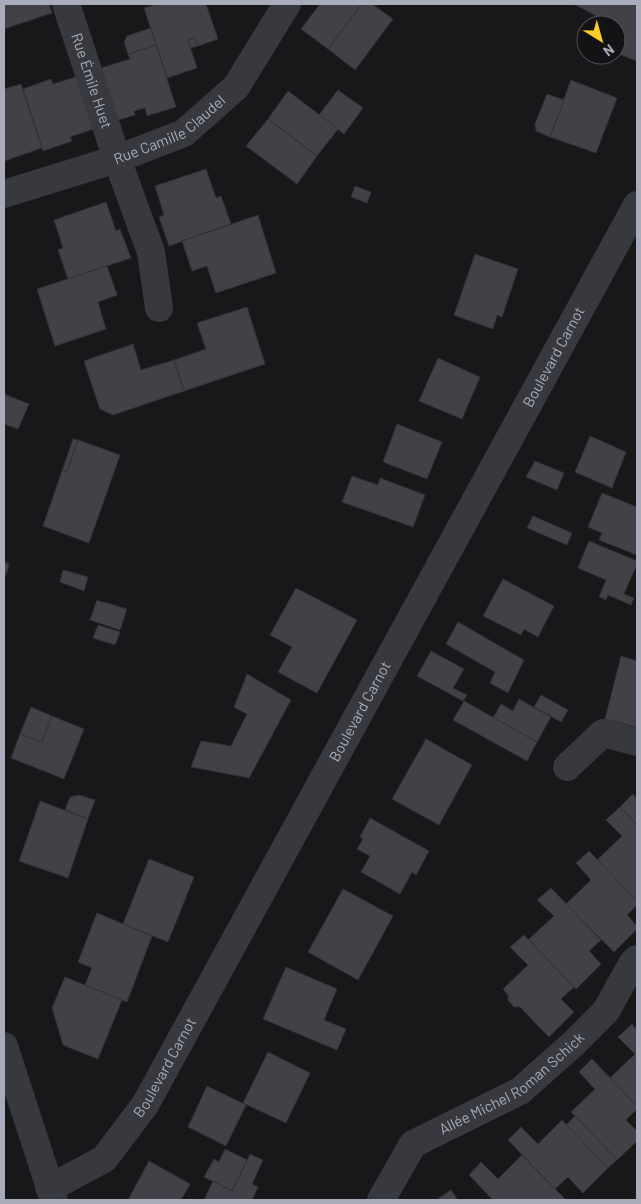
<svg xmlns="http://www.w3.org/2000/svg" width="641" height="1204" viewBox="0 0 641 1204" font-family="Barlow,sans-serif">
  <rect width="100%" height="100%" fill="#18181a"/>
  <g fill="#424147" stroke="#323136">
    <polygon points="4,4 49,4 52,13 4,29"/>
    <polygon points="157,4 206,4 218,39 198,46 195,38 188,40 197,68 167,78 144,8"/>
    <polygon points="320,4 362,4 328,49 301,29"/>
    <polygon points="362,4 372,4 393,19 355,70 328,49"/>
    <polygon points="574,4 637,4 637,61 616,53 616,31 618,28 616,27 616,25 613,25"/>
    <polygon points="151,28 156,45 128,54 124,42 127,36"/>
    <polygon points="195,38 198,46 190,48 188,40"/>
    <polygon points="156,45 176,107 147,116 145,108 134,111 135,115 118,120 101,68 130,59 128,54"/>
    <polygon points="82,75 99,127 70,137 72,141 43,151 23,89 51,79 53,84"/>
    <polygon points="571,80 617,98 596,153 550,137"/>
    <polygon points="21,84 42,148 4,161 4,89"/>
    <polygon points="338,90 363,108 344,134 319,115"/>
    <polygon points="288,91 338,129 317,156 268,119"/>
    <polygon points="547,94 564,100 550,137 536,131 535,124"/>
    <polygon points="268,119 317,156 297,184 246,146"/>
    <polygon points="206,169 216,198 221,196 231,224 169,246 159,217 164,215 155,186"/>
    <polygon points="355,186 371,192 367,203 351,197"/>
    <polygon points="106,202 116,231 120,229 131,258 68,279 58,250 63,248 54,220"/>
    <polygon points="258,215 276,273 216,293 207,266 192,271 182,241"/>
    <polygon points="475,254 518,269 502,317 497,315 493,329 454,315"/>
    <polygon points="107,266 117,295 98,302 106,329 55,346 37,289"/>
    <polygon points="247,307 265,364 184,391 174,360 206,349 197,323"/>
    <polygon points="133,344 141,370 174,360 184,391 113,415 100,409 84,361"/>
    <polygon points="438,358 480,377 462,419 419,401"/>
    <polygon points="4,394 29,404 18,429 4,424"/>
    <polygon points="397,424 442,442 427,479 383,462"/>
    <polygon points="590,436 626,452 612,488 575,472"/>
    <polygon points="73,439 78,440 67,472 62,471"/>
    <polygon points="78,440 120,455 89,543 43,526 62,471 67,472"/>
    <polygon points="535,461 564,473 557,490 526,477"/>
    <polygon points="352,476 378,485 380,478 425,495 413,527 342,502"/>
    <polygon points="602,493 637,507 637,555 599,540 602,533 588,527"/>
    <polygon points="533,516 572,533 567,545 527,528"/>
    <polygon points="589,541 637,561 637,564 624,594 634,598 631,605 608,595 606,600 599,597 606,580 578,568"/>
    <polygon points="4,562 9,564 6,575 4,574"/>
    <polygon points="63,570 88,577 84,591 60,582"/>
    <polygon points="503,579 554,606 538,637 524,629 521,635 483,616"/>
    <polygon points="296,588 357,620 317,693 278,672 292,647 270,635"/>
    <polygon points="97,600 102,602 104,602 127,609 120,630 90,620"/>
    <polygon points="458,622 524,660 508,693 490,683 495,672 446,644"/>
    <polygon points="98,625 120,632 115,645 93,638"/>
    <polygon points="431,651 464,669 453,688 467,695 463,701 417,676"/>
    <polygon points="621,656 637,661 637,727 605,719"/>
    <polygon points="247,674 291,700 249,778 191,767 201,741 231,746 247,714 234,707"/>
    <polygon points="541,695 568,710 561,722 534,707"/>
    <polygon points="519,699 551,717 537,742 493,718 501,704 513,711"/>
    <polygon points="464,701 537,742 527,761 453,720"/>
    <polygon points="31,707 52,716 42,742 20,734"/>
    <polygon points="52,716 84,729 64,779 11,758 20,734 42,742"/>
    <polygon points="426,739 472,765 439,825 392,799"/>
    <polygon points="633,794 637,799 637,825 620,807"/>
    <polygon points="79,795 95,800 88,819 65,810 70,797"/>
    <polygon points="40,801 88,819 68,878 19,861"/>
    <polygon points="620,807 637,825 637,901 597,860 622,836 606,820"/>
    <polygon points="370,818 429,851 416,875 412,872 400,894 361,872 370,856 357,849 363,839 360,837"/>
    <polygon points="589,851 637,901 637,905 627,915 637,926 637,929 614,952 566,904 591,880 576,863"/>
    <polygon points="149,859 194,877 168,942 123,924"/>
    <polygon points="551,888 601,940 589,951 601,964 576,989 528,940 554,916 537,900"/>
    <polygon points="343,889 393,916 358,980 308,952"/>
    <polygon points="97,913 152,936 127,1002 85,985 92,968 78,962"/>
    <polygon points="524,935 574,987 561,999 574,1012 549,1037 520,1007 514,1007 508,1000 508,995 503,989 528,965 510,947"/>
    <polygon points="286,967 337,989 324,1020 346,1029 337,1050 263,1019"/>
    <polygon points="65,977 122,1000 98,1059 63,1045 52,1008"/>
    <polygon points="632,1024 637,1030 637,1106 610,1078 635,1054 618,1037"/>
    <polygon points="268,1052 310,1073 286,1123 243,1103"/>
    <polygon points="592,1059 637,1106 637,1109 626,1120 637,1131 637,1141 617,1160 571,1112 595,1089 579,1072"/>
    <polygon points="207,1086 246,1105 226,1146 188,1127"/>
    <polygon points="575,1116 617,1160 608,1168 566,1125"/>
    <polygon points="562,1120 608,1168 583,1193 568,1177 555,1189 508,1140 521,1127 538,1144"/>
    <polygon points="225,1149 247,1160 232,1191 204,1177 214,1159 219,1162"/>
    <polygon points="250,1154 263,1160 252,1184 258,1187 252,1200 204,1200 213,1181 232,1191"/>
    <polygon points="522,1155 555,1189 566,1200 493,1200 469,1175 481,1162 498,1179"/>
    <polygon points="149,1161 190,1184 181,1200 128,1200"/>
    <polygon points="451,1190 458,1200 436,1200"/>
  </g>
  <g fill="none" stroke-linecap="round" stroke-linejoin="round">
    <g stroke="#38393f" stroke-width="28">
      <path id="s1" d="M66 4 117 159 151 252 159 308"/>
      <path id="s2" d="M4 194 117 159 184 133 236 87 287 4"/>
      <polyline points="567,767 603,733 637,742"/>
      <polyline points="4,1046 54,1200"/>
      <path id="s3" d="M49 1187 65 1180 104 1159 145 1105 637 205"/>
      <path id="s4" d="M381 1200 413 1144 520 1091 573 1044 606 1011 632 964 637 959"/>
    </g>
  </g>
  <g text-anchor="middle" stroke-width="5" stroke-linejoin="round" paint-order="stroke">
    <g font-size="15" fill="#a9acbb" stroke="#131215">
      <text dy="5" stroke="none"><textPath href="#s1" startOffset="81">Rue Émile Huet</textPath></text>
      <text dy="5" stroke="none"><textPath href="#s2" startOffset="179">Rue Camille Claudel</textPath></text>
      <text dy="5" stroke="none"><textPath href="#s3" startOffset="982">Boulevard Carnot</textPath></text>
      <text dy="5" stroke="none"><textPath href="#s3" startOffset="578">Boulevard Carnot</textPath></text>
      <text dy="5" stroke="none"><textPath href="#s3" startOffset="172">Boulevard Carnot</textPath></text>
      <text dy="5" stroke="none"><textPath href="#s4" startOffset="181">Allée Michel Roman Schick</textPath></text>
    </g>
  </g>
  <rect width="641" height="1204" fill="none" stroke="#a9acbb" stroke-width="10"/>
  <g transform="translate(601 40) rotate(143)"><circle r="24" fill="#131215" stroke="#4f5057"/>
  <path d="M0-4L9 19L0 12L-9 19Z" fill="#ffcd2a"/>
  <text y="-8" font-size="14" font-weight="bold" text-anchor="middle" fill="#a9acbb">N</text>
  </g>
</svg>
